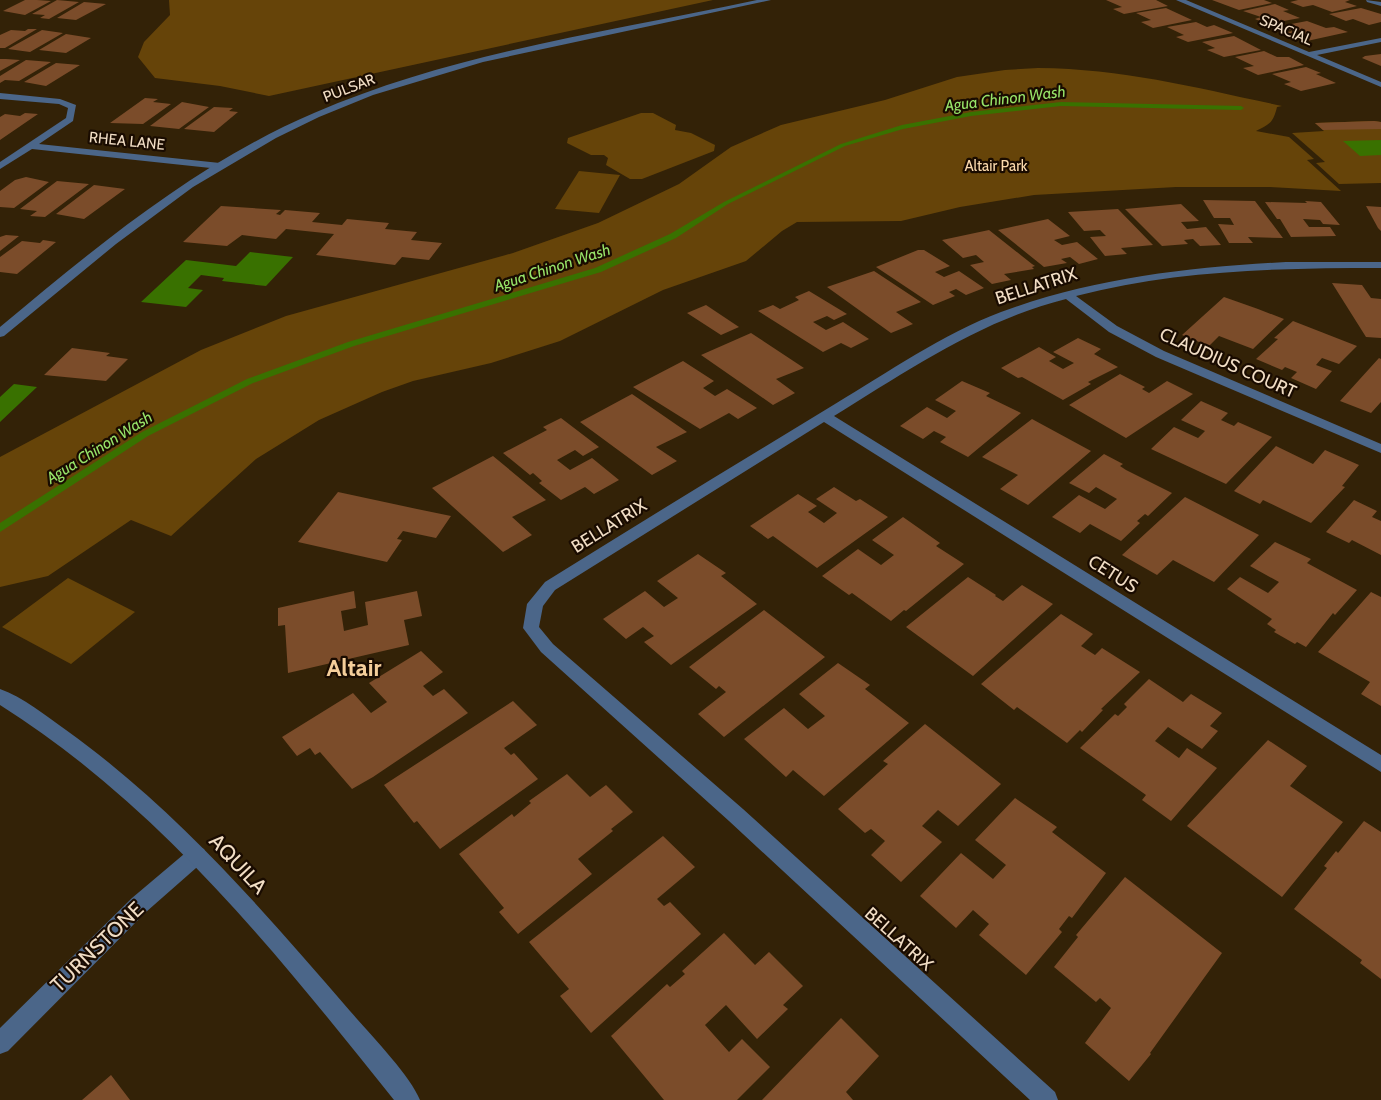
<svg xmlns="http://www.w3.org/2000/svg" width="1381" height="1100" viewBox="0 0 1381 1100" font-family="Cabin,sans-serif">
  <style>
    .green { fill: #664409 }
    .water { fill: #397100 }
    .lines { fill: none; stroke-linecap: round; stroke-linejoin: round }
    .stream { fill: #397100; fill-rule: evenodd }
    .building { fill: #7b4c2a }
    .minor { fill: #4b6689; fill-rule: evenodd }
    .tertiary { fill: #4b6689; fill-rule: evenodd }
    .labels { text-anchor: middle; stroke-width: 4.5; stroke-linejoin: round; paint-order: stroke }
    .far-street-label { font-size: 15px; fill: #f1ddc4; stroke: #190b00 }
    .far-park-label { font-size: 15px; fill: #fbd9ac; stroke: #190b00 }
    .far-water-label { font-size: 16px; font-style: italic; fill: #97e368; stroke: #190b00 }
    .street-label { font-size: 18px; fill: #f1ddc4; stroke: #190b00 }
    .near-street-label { font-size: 21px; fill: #f1ddc4; stroke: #190b00 }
    .district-label { font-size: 24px; font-weight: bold; fill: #f5ce9a; stroke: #190b00 }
  </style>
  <rect width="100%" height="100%" fill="#332207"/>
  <!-- green -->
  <path class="green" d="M169,0H713L269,96L220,86L155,78L138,57L144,42L170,15Z
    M1038,68C1126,69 1197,88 1282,106L1277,107C1273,124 1269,124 1256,131L1289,137L1314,159L1307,160L1341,191L1270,187H1176L1034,195L960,207L901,221L797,222L782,231L746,261L663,290L560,341L491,363L413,381L382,392L319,420L256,459L171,536L131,520L48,576L0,587V457L201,350L286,316L513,253L598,223L679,184L731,147L781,125L885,100L957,77L1005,70Z
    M641,113H653L676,125L675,130L691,133L715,145L714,151L642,179H630L606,165L608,158L604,155H591L567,143L568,138Z
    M1374,121L1381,122V183L1339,184L1316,163L1325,162L1292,133L1324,131L1315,123Z
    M579,171L620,175L599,213L555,209Z
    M68,578L135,612L71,664L2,627Z"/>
  <!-- water -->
  <path class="water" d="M1381,140V155L1360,156L1343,141Z
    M250,252L293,257L266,286L222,281L224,278L201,275L188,288L203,290L186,307L141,302L186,260L236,266Z
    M14,384L37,387L0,422V397Z"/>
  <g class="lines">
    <!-- stream -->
    <path class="stream" d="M1061,102L1241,106L1244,108L1241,110L1061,106L971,116L903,129L845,146L728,204L676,238L601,272L354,346L253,383L148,436L0,532V523L142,432L247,379L348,342L595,268L670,234L724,202L841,144L902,125L971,112Z"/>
  </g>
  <!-- building -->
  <path class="building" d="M25,0H37L51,1L25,15L3,11Z
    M57,0L79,2L49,19L40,18L45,15L32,14Z
    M1106,0H1156L1168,6L1124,14L1113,9L1122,7Z
    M1212,0H1264L1272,3L1239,10Z
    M1298,0H1350L1345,2L1357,6L1332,12L1313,5L1303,7L1290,2Z
    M84,2L106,4L76,20L57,18Z
    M1275,4L1289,10L1283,11L1300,18L1267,24L1255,19L1261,17L1243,11Z
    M1166,8L1192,20L1153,28L1141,22L1151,20L1136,13Z
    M1361,8L1381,14V22L1369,25L1353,19L1346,21L1329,14Z
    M1307,21L1326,28L1334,27L1348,32L1307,41L1287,32L1293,31L1281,26Z
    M1196,22L1207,27L1214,25L1233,33L1188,42L1176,37L1184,35L1167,27Z
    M28,29H37L5,48H0V35L11,30L25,31Z
    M42,30L63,33L30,52L8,49Z
    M66,34L91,38L66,53L39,50Z
    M1234,36L1261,50L1224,57L1207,50L1215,48L1202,42Z
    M1264,51L1277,57H1289L1304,65L1258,75L1243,68L1254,66L1235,57Z
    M1381,54V66L1362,58L1365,56Z
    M0,59H6L20,60L0,71Z
    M26,60L51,62L19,81L5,80L0,83V76Z
    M56,63L80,65L46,86L24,82Z
    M1306,67L1321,73L1316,74L1336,83L1301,91L1284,84L1291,82L1272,74Z
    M145,98L158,99L153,102L171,104L143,124L110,123Z
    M182,102L209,107L179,129L150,126Z
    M214,107L233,108L229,111L238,112L214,132L184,129Z
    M25,113L38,114L0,140V117L5,114L20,116Z
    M1374,121L1381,122V129L1323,130L1315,123Z
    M26,177L49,182L14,208L0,207V191L15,180Z
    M57,181L89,184L45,217L30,216L37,211L20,209Z
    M94,185L125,189L84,219L56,214Z
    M1203,200L1255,201L1283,238L1248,237L1253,243H1229L1218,224L1234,225L1230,218H1214Z
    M1305,201L1321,202L1340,225L1323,224L1320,220L1303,219L1309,227H1330L1336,236L1291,237L1280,219H1277L1265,202L1307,203Z
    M1181,204L1199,221L1181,222L1187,229L1206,227L1221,245L1200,246L1193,239L1184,240L1188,244L1162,246L1125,209Z
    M221,206L281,210L276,214L280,215L285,210L320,213L312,222L342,225L347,219L389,223L385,229L417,232L411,240L442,243L429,260L402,257L395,265L316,255L334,234L286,229L276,239L242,235L227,246L183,242Z
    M1366,206L1381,207V231L1378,228Z
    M1118,209L1153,245L1121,248L1127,254L1105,256L1090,237L1106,236L1100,230L1084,231L1068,212Z
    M1048,219L1070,236L1054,240L1062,245L1077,242L1098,259L1079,264L1070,257L1061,259L1067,263L1044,267L998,230Z
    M989,230L1032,264L1035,266L1032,267L1034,269L1004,274L1011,280L992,284L970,265L984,262L976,255L963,258L942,240Z
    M6,235L19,236L0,251V237Z
    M43,240L56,242L17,274L0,272V257L22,241L40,243Z
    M918,250H924L950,266L935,272L944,277L959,271L984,288L966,295L956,289L949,292L955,296L933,305L876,267Z
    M874,271L921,302L896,312L913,324L891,333L827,287Z
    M1332,283L1362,285L1371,298L1381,299V338L1366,337Z
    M809,291L847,314L834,320L827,316L813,322L826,330L843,322L869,339L851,348L841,343L823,352L758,311L773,305L780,309L799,300L795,297Z
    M1224,297L1258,309L1284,319L1253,349L1219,336L1209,346L1182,335Z
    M706,305L739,327L721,335L687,313Z
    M1293,321L1357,346L1339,364L1322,358L1316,365L1332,371L1316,389L1291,378L1297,372L1285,367L1282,370L1256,359L1278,339L1274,338Z
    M751,333L804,368L776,379L795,393L773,405L701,355Z
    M1078,338L1101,349L1094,354L1118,367L1088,382L1091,384L1063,400L1022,377L1018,378L1001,368L1039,347L1056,357L1049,361L1063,369L1074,363L1053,352Z
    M72,348L110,353L106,356L128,359L106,381L44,375Z
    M1379,358L1381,359V402L1371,413L1340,401Z
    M683,361L714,381L703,388L715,396L727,389L757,408L738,419L729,413L700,429L633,387Z
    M1120,374L1145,387L1142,389L1149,393L1167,381L1193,394L1126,438L1069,405Z
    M962,381L990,393L986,396L1021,413L968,457L940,442L946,437L934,431L923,439L900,426L927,407L947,418L956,411L935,400Z
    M632,394L687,432L656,447L677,461L652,475L580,422Z
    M1201,401L1228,413L1221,420L1234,426L1238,422L1272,437L1226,484L1151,449L1174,427L1198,438L1205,431L1181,420Z
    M561,418L599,447L583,456L575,450L557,460L570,470L592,458L619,480L594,494L585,487L561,500L539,483L542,481L533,473L530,475L503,453L547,430L543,427Z
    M1032,419L1091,451L1028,505L1000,489L1018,475L982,457Z
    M1276,446L1313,464L1325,450L1359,465L1342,486L1345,487L1311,523L1263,500L1260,504L1234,491Z
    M1104,454L1123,464L1120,466L1126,470L1172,493L1148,516L1145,514L1137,521L1140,523L1121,541L1090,524L1080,533L1052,517L1079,495L1105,509L1117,499L1096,487L1089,493L1069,483Z
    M493,456L546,500L512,517L532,535L503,552L432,488Z
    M834,487L856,501L860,499L888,517L817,568L773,536L768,539L750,526L798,494L817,506L808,512L824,523L837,513L816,499Z
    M338,492L417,509L451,516L436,538L403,531L397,539L402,540L387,562L298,542Z
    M1185,497L1259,535L1214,582L1173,560L1157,575L1122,555Z
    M1354,500L1377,511L1372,517L1381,521V555L1352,540L1349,543L1326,532Z
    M903,517L940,543L936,546L964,564L906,611L904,610L891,621L852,593L849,595L822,576L858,549L881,565L894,555L872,540Z
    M1275,542L1311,559L1307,563L1357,590L1335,615L1333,613L1306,647L1297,642L1295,644L1274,632L1276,630L1267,624L1272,619L1227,589L1240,577L1268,593L1279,582L1250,566Z
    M698,554L726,573L721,576L757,604L671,665L644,642L654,636L643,627L626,639L603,619L645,591L664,607L678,598L657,581Z
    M968,577L996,595L995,596L1003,601L1022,585L1053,604L973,676L906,627Z
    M354,591L356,608L341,611L344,631L368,625L365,602L417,591L422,616L404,620L409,645L288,673L285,625L278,626V608Z
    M1371,592L1381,597V706L1361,694L1370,682L1318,652Z
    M764,610L825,657L724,737L698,714L726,692L719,686L716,689L689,667Z
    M1061,614L1093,634L1081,646L1095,655L1102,648L1140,672L1101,709L1103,710L1082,732L1080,730L1067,743L1017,707L1014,710L981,684Z
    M421,651L443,672L423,686L433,696L444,689L468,713L373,777L352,789L320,752L315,755L310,748L297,756L282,737L353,693L371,713L387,702L369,683Z
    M838,663L870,685L865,689L909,723L824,796L793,770L786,777L744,739L784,708L808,729L825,716L799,694Z
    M1149,679L1183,702L1191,694L1222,713L1210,726L1218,731L1202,749L1168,727L1155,741L1179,758L1187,748L1217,768L1171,821L1142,800L1146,795L1080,748L1115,714L1118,716L1127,707L1124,704Z
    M513,701L537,725L504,748L511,755L514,753L538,779L440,849L417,821L414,823L384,785Z
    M925,724L1001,784L958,826L938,810L922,826L942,842L901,882L871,855L885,841L871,829L865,833L838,809L888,764L883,761Z
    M1268,740L1307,766L1290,786L1343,822L1282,897L1187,826Z
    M567,774L590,797L606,785L633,812L611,829L613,831L578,859L592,874L518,934L499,912L504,908L459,854L512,814L514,817L531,803L529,801Z
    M1015,798L1057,827L1052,832L1106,873L1072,918L1069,916L1059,929L1062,932L1026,975L979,935L989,924L973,910L956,928L920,896L961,853L993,879L1006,865L975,840Z
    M1364,821L1381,832V979L1360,963L1362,960L1294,909L1327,868L1324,866L1336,851L1338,853Z
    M663,836L695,867L657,899L664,906L670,902L701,934L591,1033L560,996L569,989L529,942Z
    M1125,877L1222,953L1150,1053L1151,1054L1129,1081L1085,1043L1111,1008L1100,998L1096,1002L1054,967L1078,937L1076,935Z
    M724,933L755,965L769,952L803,986L783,1005L788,1009L757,1039L726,1005L705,1025L729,1052L742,1039L770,1067L737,1100H664L611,1036L667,984L670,987L685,974L682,971Z
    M841,1018L879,1056L846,1092L853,1100H762Z
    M111,1075L130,1100H82Z"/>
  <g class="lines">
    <!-- minor -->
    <path class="minor" d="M1176,0H1186L1309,52L1381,38V42L1317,55L1381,82V87Z
      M1366,0L1381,2V6L1367,2Z
      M0,93L60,99L76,105L73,121L39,144L220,163L225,166L220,169L32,149L0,169V162L66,118L68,108L59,104L0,99Z
      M1286,262H1381V268C1279,268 1176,270 1076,296L1117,326L1164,351L1381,444V453L1156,357L1109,332L1066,299C981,320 907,371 834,416L1381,755V772L824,422L555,590L543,606L539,627L553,644L743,809L1055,1092L1058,1100H1030L729,821L541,652L523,628L527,604L545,582C641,522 738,463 835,404C887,373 944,333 1001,312C1093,278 1189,267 1286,262Z
      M197,846L204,849L207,855L204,861L146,912L8,1051L0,1054V1028L132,898L190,849Z"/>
    <!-- tertiary -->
    <path class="tertiary" d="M757,0H771L483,62L373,95L319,117L276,138L193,187L116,244L4,336L0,337V327C97,246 197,163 314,113C455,52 608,32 757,0Z
      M0,689C23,697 46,716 66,730C175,808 263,910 350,1011C369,1033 410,1075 420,1100H394C278,955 159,805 0,705Z"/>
  </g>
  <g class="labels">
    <!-- far-street labels -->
    <g class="far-street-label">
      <text transform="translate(1286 30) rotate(23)" y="5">SPACIAL</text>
      <text transform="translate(349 88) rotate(-21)" y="5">PULSAR</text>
      <text transform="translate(127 141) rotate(6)" y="5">RHEA LANE</text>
    </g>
    <!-- far-park labels -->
    <g class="far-park-label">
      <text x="996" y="171">Altair Park</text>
    </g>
    <!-- far-water labels -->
    <g class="far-water-label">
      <text transform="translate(1005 98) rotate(-7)" y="6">Agua Chinon Wash</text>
      <text transform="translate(552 267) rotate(-18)" y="6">Agua Chinon Wash</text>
      <text transform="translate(99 447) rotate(-32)" y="6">Agua Chinon Wash</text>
    </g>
    <!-- street labels -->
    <g class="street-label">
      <text transform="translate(1036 286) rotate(-18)" y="6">BELLATRIX</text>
      <text transform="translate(1228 363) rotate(24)" y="6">CLAUDIUS COURT</text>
      <text transform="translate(609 526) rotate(-32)" y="6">BELLATRIX</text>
      <text transform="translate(1113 574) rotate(32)" y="6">CETUS</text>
      <text transform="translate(899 939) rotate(42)" y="6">BELLATRIX</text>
    </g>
    <!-- near-street labels -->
    <g class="near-street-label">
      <text transform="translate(238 864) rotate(47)" y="7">AQUILA</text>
      <text transform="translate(97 947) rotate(-44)" y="7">TURNSTONE</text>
    </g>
    <!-- district labels -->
    <g class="district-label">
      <text x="354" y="676">Altair</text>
    </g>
  </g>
</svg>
